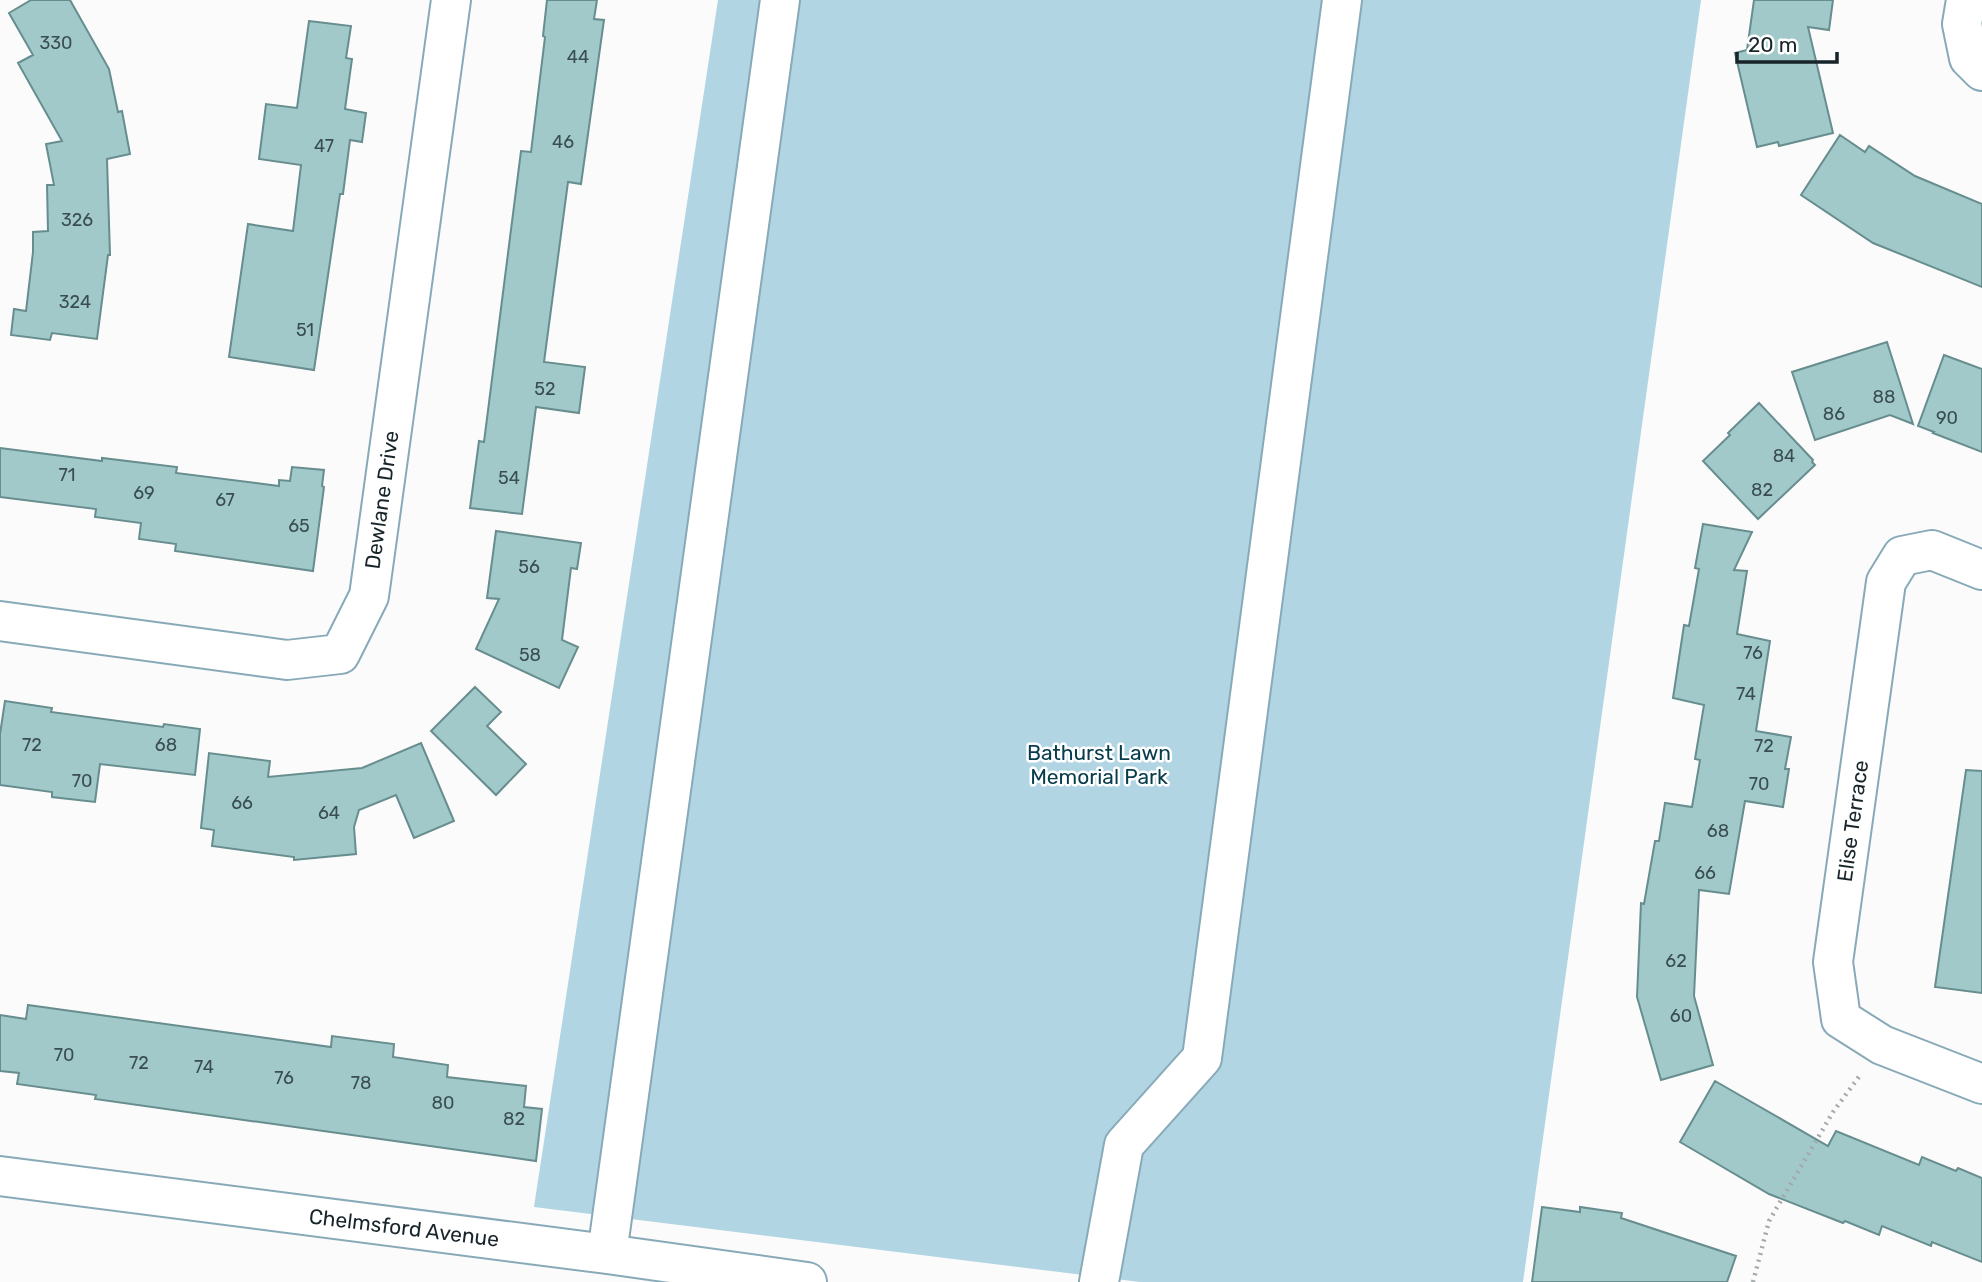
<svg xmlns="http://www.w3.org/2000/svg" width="1982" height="1282" viewBox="0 0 1982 1282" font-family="Rubik,sans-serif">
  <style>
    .green { fill: #b1d5e3 }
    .building { fill: #a1c9c9; stroke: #678d8e; stroke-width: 2 }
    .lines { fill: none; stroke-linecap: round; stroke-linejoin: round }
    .minor-casing { stroke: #88aab8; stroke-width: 42 }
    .path { stroke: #a3a8aa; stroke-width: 4.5; stroke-dasharray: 2 5; stroke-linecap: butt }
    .minor { stroke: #fff; stroke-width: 38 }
    .labels { text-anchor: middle; stroke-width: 5; stroke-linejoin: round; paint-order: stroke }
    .number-label { font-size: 18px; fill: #3a4e52 }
    .street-label { font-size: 21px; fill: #17252a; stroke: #fff }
    .park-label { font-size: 21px; fill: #073c4c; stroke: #fff }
  </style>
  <rect width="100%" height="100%" fill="#fbfbfb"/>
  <!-- green -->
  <path class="green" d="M718,0H1701L1523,1282H1140L534,1207Z"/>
  <!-- building -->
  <path class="building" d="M31,0H70L109,69L118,112L122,111L130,154L107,159L110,255H108L97,339L52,333L50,340L11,335L14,309L26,311L33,252V232L48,231L47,185H54L46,144L62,141L18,63L33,55L9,13Z
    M547,0H597L594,19L604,20L581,184L568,182L544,362L585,367L579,413L536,407L522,514L470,508L479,441L484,442L521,151L531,152L545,37L543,36Z
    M1754,0H1833L1829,30L1808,27L1833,133L1779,146L1778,142L1757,147L1735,53L1747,50Z
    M309,21L351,26L346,58L352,59L345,109L366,113L362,142L350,140L343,194H340L314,370L229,357L248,224L293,231L301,165L259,159L266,104L297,108Z
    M1840,135L1865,152L1869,146L1915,176L1982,204V287L1873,243L1801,195Z
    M1887,342L1913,424L1890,415L1815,440L1792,372Z
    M1944,355L1982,369V452L1933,433L1934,432L1918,426Z
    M1759,403L1813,460L1812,462L1815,465L1758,519L1703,461L1730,435L1728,433Z
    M0,448L102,461V458L177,467L176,473L279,486V480L290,481L292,467L324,470L322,486L324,487L313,571L175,551L176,544L139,539L141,523L95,517L96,509L0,497Z
    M1703,524L1752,532L1734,570L1747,571L1737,634L1770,641L1756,731L1791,737L1785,769H1789L1783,807L1745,801L1729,894L1699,890L1694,996L1713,1065L1661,1080L1637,997L1641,903L1644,904L1655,841H1659L1665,803L1692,807L1700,760L1695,759L1704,705L1673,698L1684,625L1689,626L1699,569L1695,568Z
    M496,531L581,543L577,569L571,568L562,640L578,647L559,688L476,649L499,599L487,598Z
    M475,687L501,712L487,726L526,764L496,795L431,731Z
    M5,701L52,708L51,712L163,727L164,724L200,729L195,775L100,764L95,802L52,797V792L0,785V734Z
    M421,743L454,821L414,838L396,795L359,810L354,827L356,854L294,860V857L212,846L214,830L201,828L209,753L270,761L268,777L362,768Z
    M1966,770L1982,771V993L1935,987Z
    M28,1005L331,1047L332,1036L394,1044L393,1057L448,1065L447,1077L526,1086L524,1107L542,1109L536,1161L95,1099L96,1095L17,1084L19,1073L0,1071V1015L26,1019Z
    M1715,1081L1828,1146L1836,1131L1919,1165L1922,1157L1956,1171L1958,1168L1982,1178V1262L1932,1242L1931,1246L1882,1226L1879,1235L1845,1221L1843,1223L1769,1194L1680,1142Z
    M1542,1207L1580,1212V1207L1622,1213L1621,1218L1736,1256L1727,1282H1532Z"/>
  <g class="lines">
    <defs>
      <path id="minor" d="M1966,0L1962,24L1969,58L1982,71
        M1982,570L1932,550L1902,556L1886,582L1833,962L1841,1019L1882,1045L1982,1084
        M0,621L287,660L340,654L369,596L451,0
        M0,1176L607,1254L807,1282
        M607,1254L780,0
        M1099,1282L1124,1145L1202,1058L1342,0"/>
    </defs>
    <!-- minor casing -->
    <use href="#minor" class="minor-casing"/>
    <!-- path -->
    <path class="path" d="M1753,1282L1769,1221L1833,1112L1861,1074"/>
    <!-- minor -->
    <use href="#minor" class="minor"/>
  </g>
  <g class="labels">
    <!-- number labels -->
    <g class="number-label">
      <text x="56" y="49">330</text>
      <text x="578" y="63">44</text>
      <text x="563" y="148">46</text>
      <text x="324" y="152">47</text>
      <text x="77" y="226">326</text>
      <text x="75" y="308">324</text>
      <text x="305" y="336">51</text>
      <text x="545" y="395">52</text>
      <text x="1884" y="403">88</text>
      <text x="1834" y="420">86</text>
      <text x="1947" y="424">90</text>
      <text x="1784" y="462">84</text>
      <text x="67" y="481">71</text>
      <text x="509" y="484">54</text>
      <text x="1762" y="496">82</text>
      <text x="144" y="499">69</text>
      <text x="225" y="506">67</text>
      <text x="299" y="532">65</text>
      <text x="529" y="573">56</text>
      <text x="1753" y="659">76</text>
      <text x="530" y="661">58</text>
      <text x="1746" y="700">74</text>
      <text x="32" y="751">72</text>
      <text x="166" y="751">68</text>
      <text x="1764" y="752">72</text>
      <text x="82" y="787">70</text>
      <text x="1759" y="790">70</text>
      <text x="242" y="809">66</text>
      <text x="329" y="819">64</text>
      <text x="1718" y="837">68</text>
      <text x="1705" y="879">66</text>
      <text x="1676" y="967">62</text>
      <text x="1681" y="1022">60</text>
      <text x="64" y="1061">70</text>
      <text x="139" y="1069">72</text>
      <text x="204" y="1073">74</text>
      <text x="284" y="1084">76</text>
      <text x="361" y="1089">78</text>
      <text x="443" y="1109">80</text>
      <text x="514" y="1125">82</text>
    </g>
    <!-- street labels -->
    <g class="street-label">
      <text transform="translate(382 500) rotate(-82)" y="7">Dewlane Drive</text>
      <text transform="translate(1853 821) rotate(-82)" y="7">Elise Terrace</text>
      <text transform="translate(404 1228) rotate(7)" y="7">Chelmsford Avenue</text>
    </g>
    <!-- park labels -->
    <g class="park-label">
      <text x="1099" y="760">Bathurst Lawn<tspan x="1099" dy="24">Memorial Park</tspan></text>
    </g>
  </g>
  <!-- scale -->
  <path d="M1737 52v10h100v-10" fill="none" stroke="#17252a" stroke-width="3.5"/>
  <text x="1748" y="52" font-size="21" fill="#17252a" stroke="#ffffff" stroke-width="5" paint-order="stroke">20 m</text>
</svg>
